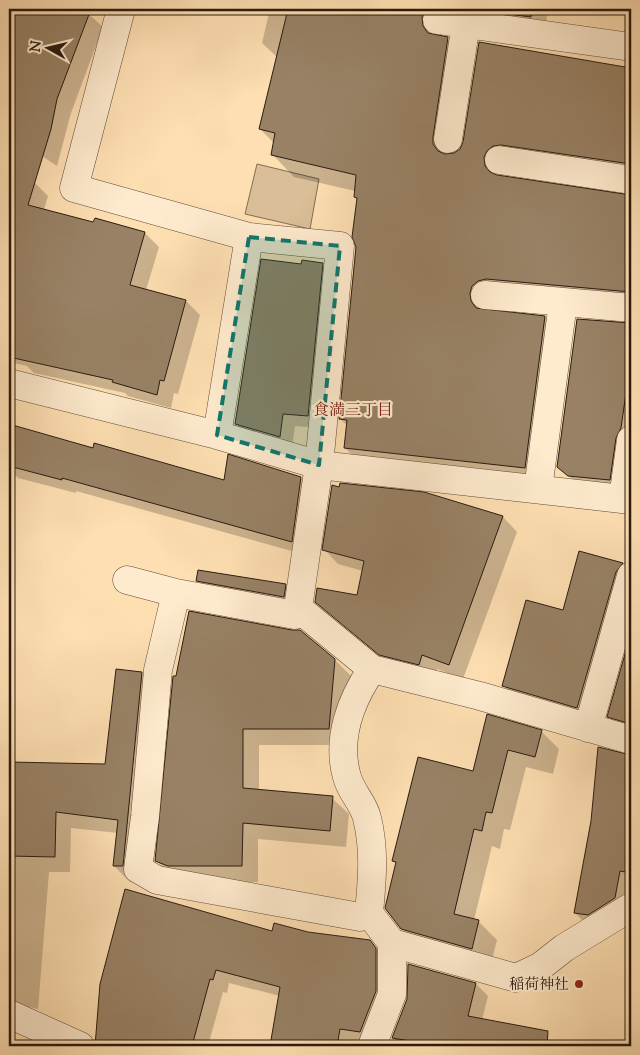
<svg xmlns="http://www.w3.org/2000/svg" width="640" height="1055" viewBox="0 0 640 1055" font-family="'Sorts Mill Goudy','Noto Serif JP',serif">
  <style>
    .green { fill: #dabe97; stroke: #826c54 }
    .shadow { fill: #0003 }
    .building { fill: #988165; stroke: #2a1b11 }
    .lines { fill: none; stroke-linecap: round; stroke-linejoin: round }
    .minor-casing { stroke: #5f4c39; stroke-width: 29 }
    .minor { stroke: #feeacd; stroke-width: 28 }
    .marked { fill: #0f766e; fill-opacity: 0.2; stroke: #0f766e; stroke-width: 4; stroke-dasharray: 10 6; stroke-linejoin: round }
    .poi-dot { fill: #8f2418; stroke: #feeacd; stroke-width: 2 }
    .labels { text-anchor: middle; stroke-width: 4.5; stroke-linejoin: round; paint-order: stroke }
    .poi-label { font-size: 15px; fill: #2a1b11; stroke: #feeacd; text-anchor: end }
    .neighbourhood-label { font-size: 16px; fill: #7a1f14; stroke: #feeacd }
  </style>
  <rect width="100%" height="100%" fill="#fedfb2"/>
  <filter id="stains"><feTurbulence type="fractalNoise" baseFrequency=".004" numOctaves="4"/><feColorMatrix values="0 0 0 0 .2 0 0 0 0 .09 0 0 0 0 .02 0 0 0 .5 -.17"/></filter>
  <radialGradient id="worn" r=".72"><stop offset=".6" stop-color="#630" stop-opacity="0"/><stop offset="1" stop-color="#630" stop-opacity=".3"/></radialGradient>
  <!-- green -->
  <path class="green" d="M257,164L319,179L310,229L245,214Z"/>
  <!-- shadow -->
  <path class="shadow" d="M9,9H83L103,27L71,113L57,166L9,134Z
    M252,9H401L368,154L423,26L431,35L447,38L458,49L443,155H455L461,150L465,142L480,43L631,69V172L493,169L494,176L631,196V301L479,304L480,310L545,317L555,328L535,478L355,458L345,448L348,426L340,419L357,247L358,200L355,197V191L294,177L273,155L274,143L260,129L278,58L262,43L269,13Z
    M431,9H548L545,31Z
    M9,177L34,182L48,196L44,210L94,224L145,233L159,247L146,290L186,301L200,315L178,394L174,393L171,408L128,396L125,393L34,373L27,366L9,362Z
    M322,264L334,276L320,428L295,426L292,448L248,436L236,423L302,266Z
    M630,325L631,439L620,490L580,486L558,466Z
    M14,427L225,481L301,478L315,492L306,555L76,491V493L18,478L9,468V445Z
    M424,494L503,517L517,532L463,679L437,669L433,678L395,669L316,601L358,596L363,571L338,564L324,549Z
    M580,552L623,564L631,573L595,726L522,704L504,686L564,611Z
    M197,580L285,585L299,599L298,611L211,595Z
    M631,637V734L623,731L609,716Z
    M334,659L351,676L345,745H259V791L332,798L349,814L346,847L258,839V882H185L173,877L156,860L174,677Z
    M142,673L157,689L138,882H130L114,866L118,833L71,828L70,872H49L38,1009L9,1003V763L106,765Z
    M488,716L541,731L559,749L553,774L526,767L510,830L504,829L500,849L492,846L474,920L479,922L497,940L490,967L421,947L402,929L397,864L393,860L473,772Z
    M599,748L631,756V899L589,927L575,913L592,822Z
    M272,933H308L369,941L383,955L374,1045L353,1042L352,1046H271L280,996L229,983L227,993L223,992L208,1046H126L128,1026Z
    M409,965L476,984L488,996L482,1020L533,1040L531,1046H402L393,1038L408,1000Z"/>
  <!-- building -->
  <path class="building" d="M9,9H91L57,99L51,129L28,205L93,222L95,218L145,232L130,285L186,300L164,381L160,380L157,395L112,382L113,380L9,357Z
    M288,9H427L422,17L423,26L428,33L448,37L433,137V144L438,151L445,154L454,153L460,149L463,142L479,42L631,68V164L501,145L493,146L487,151L484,157L485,166L490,172L497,175L631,195V292L486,279L478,281L472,286L470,293L471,301L476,308L545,316L525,468L344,448L347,420L339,419L356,247L352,237L357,198L354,197L356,175L271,155L275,133L259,129Z
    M470,9H533L531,17Z
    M261,259L301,264L302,260L323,263L308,416L283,414L280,437L235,424Z
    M577,319L631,323V358L621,428L616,438L610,480L568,476L557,467Z
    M9,424L93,448L94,443L224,480L228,454L301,477L292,542L62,478V480L9,466Z
    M340,483L424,492L503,516L449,665L422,655L419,665L379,655L315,602L317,588L357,595L364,561L322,550L332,485L339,487Z
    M579,551L623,563L616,572L577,708L502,686L526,600L563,610Z
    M198,570L286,584L284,597L196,581Z
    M189,611L292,630H300L335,659L329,729H243V788L333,796L330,831L243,823L242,866H168L155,861L173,676H176Z
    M631,633V724L607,717Z
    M116,669L142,672L123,866H113L118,820L56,812L55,857L9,856V762L105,764Z
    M487,714L542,730L535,757L508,750L492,813L486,812L482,831L474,829L454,914L479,920L472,949L401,929L385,908L396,862L392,861L418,757L473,771Z
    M598,747L631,755V873L620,871L615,898L588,915L574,913L591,821Z
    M125,889L272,931L274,923L308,932L370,940L376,948V991L360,1032L340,1029L337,1046H270L280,987L216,970L213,980L210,979L192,1046H95L100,984Z
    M408,964L476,983L468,1016L548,1031L547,1046H440L392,1038L407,999Z"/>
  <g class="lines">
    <defs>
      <path id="minor" d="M121,9L74,188L249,237L340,246L319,465L298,608L372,669C351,700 336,739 347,777C351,792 364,804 367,818C375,850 372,881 369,913L392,943V994L372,1046
        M437,20L631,47
        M448,139L466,24
        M499,160L631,180
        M485,295L631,308
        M9,383L217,435L319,465L631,500
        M217,435L249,237
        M538,489L563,303
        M623,499L631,440
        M127,580L176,593L295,615L298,608
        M176,593L158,670L145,817L138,869L157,880L360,917L369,913
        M372,669L480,696L631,740
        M588,728L631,576
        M392,943L516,978L541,966L564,948L631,907
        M9,1014L80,1046"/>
    </defs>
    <!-- minor casing -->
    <use href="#minor" class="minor-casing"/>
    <!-- minor -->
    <use href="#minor" class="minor"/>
  </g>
  <!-- marked area -->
  <path class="marked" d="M249,237L340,246L319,465L217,435Z"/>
  <!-- markers -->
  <circle class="poi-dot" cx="579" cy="984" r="5"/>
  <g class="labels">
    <!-- poi labels -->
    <g class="poi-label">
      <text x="569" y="989">稲荷神社</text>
    </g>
    <!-- neighbourhood labels -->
    <g class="neighbourhood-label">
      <text x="353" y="415">食満三丁目</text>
    </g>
  </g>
  <!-- margin -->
  <rect width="640" height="1055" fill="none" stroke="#fedfb2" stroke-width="30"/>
  <rect x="10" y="10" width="620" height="1035" fill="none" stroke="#2a1b11" stroke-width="2.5"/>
  <rect x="15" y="15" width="610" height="1025" fill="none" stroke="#2a1b11"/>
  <!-- north arrow -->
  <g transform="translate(48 48) rotate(278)" stroke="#feeacd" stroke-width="4" paint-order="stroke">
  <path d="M0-4L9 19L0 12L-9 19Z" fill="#2a1b11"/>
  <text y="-8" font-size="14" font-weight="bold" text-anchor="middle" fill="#2a1b11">N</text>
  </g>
  <rect width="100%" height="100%" filter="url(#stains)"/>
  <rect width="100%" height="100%" fill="url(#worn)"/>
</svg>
